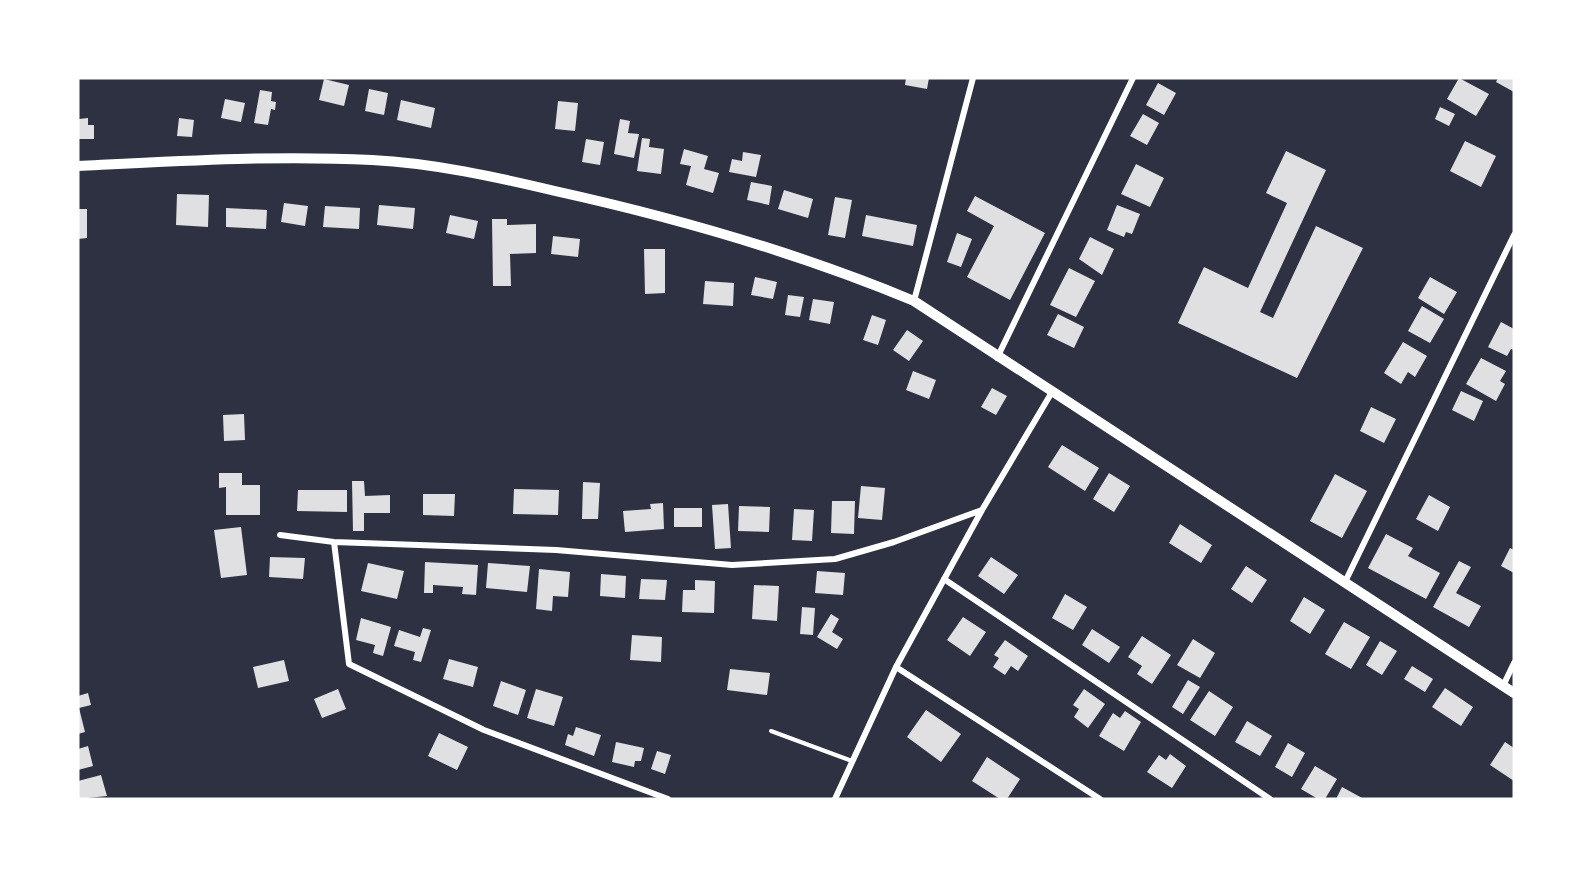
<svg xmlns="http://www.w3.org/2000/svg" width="1592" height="877" viewBox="0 0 1592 877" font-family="'PT Sans Narrow',sans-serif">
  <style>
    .building { fill: #e0e0e3 }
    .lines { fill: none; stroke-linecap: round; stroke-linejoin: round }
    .service { stroke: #fff; stroke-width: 4 }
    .minor { stroke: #fff; stroke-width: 6 }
    .tertiary { stroke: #fff; stroke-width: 10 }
  </style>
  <rect width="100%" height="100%" fill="#2d3142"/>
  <!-- building -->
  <path class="building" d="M906,78H929L927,89L905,85Z
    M1459,78L1489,94L1476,116L1447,99Z
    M1498,78H1514V92L1496,82Z
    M324,79L349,85L344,106L319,100Z
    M1158,83L1176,93L1164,115L1146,105Z
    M369,89L388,93L384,115L365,111Z
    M260,90L272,92L271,101L276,102L275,110L271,109L268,125L254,123Z
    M225,99L245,103L241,122L221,118Z
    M401,100L435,108L431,128L397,120Z
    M558,101L578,103L575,131L555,129Z
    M1440,107L1455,114L1449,126L1435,119Z
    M1143,114L1159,123L1147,145L1130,136Z
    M88,118V125H94V139H78L79,119Z
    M179,118L194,120L192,137L177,136Z
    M620,119L630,121L628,133L639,134L634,158L614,154Z
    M642,138L650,139L649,147L664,149L661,174L637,171Z
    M586,139L604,142L600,165L582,162Z
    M1465,141L1496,156L1481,187L1450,171Z
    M684,149L708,156L704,169L719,173L713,193L686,185L691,166L680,164Z
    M1286,151L1326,170L1260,312L1273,318L1316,226L1363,248L1297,378L1178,323L1204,267L1248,288L1287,203L1266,193Z
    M743,152L761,155L756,177L729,172L732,159L742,161Z
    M1136,164L1164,178L1150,207L1121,194Z
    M751,182L772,186L769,205L747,200Z
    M784,190L813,199L808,218L778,209Z
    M177,194L209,195L208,227L176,225Z
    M975,196L1045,233L1010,300L967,277L994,226L967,211Z
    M835,197L852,200L845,238L828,235Z
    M284,203L308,206L305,226L281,222Z
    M379,205L415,208L413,229L377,225Z
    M1117,205L1140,214L1132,234L1126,232L1124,237L1107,230Z
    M325,206L360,208L359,229L323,227Z
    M226,208L267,210L266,229L226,227Z
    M78,209H87V238L78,239Z
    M450,215L478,221L474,239L446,233Z
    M866,215L917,225L913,246L862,236Z
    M492,219H507V225L536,224V253L510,254L511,286H493Z
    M957,233L972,239L961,267L947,262Z
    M553,236L580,239L578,257L551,254Z
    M1090,237L1114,249L1102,275L1079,259Z
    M644,249H665V293L645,294Z
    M1069,268L1095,281L1076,317L1050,305Z
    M755,277L777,282L773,299L751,295Z
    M1430,277L1457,292L1444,314L1418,298Z
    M705,281L734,283L733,306L703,304Z
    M788,295L804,297L800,317L785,315Z
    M813,299L834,302L830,324L809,320Z
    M1422,306L1444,319L1430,343L1408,331Z
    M1058,314L1084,327L1074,348L1047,335Z
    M872,315L886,320L878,345L863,340Z
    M1501,322L1514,329V350L1511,349L1507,356L1488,347Z
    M907,330L923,341L909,361L893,350Z
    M1403,342L1427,356L1415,377L1408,372L1401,384L1384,373Z
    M1481,358L1506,371L1500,381L1505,384L1496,401L1466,384Z
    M913,371L936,380L929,399L906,390Z
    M992,388L1007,396L996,415L981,407Z
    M1461,391L1483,401L1474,421L1452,410Z
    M1371,407L1396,419L1384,443L1360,431Z
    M244,414L245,440L224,441L223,415Z
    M1062,445L1099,468L1085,491L1048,467Z
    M219,473H242V485H260V515H226V487L219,488Z
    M1109,473L1130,486L1114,512L1093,499Z
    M1335,474L1367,491L1342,538L1310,521Z
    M352,481H364L365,496L390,495V513H364V531H353Z
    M583,482L600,483L598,519H582Z
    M861,486L885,488L882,520L858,518Z
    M514,489L559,490L558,515L513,514Z
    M298,490H347V512L297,511Z
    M423,494H455L454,516L423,515Z
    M1429,495L1450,507L1438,531L1416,519Z
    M832,501H855L854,534L831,533Z
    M663,503L664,529L625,532L623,511L651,509L650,504Z
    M728,504L731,548L715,549L712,505Z
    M739,506L770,507L769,532L738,531Z
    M674,508H702V527H674Z
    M794,509L814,510L812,541L792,540Z
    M1180,524L1212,545L1201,563L1169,543Z
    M241,527L247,575L221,578L214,530Z
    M1386,534L1413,548L1408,556L1440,573L1426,599L1368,568Z
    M1510,548L1514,550V573L1501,566Z
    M270,557L305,558L303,579L269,577Z
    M991,557L1018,575L1004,594L978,576Z
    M1459,561L1471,567L1456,593L1481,606L1469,627L1433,607Z
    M425,562L478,565L476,595L462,594L463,587L433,585V593H424Z
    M368,563L404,571L397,599L361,591Z
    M488,563L530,566L527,592L486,588Z
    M1246,566L1267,580L1252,603L1231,589Z
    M539,569L570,572L568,597L553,596L552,611L536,609Z
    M817,571L845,573L843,595L815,593Z
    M601,574L626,576L625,598L600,596Z
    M641,579L667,580L665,600L639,599Z
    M695,580L715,581L714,613L682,612L683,590H695Z
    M754,585L779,586L777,621L752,619Z
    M1065,594L1087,607L1073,630L1052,618Z
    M1304,597L1325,610L1310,634L1290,621Z
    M802,607L815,608L813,635L800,634Z
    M831,614L839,619L832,632L843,639L837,649L817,637Z
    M963,617L986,632L970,656L947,640Z
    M361,618L391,627L383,656L373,653L375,645L356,640Z
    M1344,622L1370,637L1351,669L1325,654Z
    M423,628L431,630L421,662L413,660L415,652L394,646L399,630L420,637Z
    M1092,629L1120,647L1109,663L1082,645Z
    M632,635L662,637L661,662L630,660Z
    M1142,636L1171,655L1152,684L1137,674L1142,666L1128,657Z
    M1193,639L1215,653L1200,678L1177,665Z
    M1005,640L1028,656L1018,671L1011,666L1005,675L993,667L999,658L994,655Z
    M1380,641L1397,651L1382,675L1366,665Z
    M449,659L478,667L473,687L443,679Z
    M284,660L289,681L258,688L253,667Z
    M1412,666L1433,679L1425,692L1404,679Z
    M730,669L770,673L767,695L727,690Z
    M1188,680L1200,687L1183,714L1172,707Z
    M501,681L526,690L518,715L493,706Z
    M1445,688L1473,707L1461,726L1432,707Z
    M338,689L346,709L322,718L314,699Z
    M536,689L563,697L554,726L527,718Z
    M1084,689L1105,704L1088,728L1074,717L1079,709L1073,705Z
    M1209,691L1233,707L1215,736L1190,720Z
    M88,693L91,705L79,708L85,732L78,734V696Z
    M926,710L961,734L941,762L907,737Z
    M1125,711L1141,722L1124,751L1099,736L1113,713L1120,718Z
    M1247,721L1272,736L1260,756L1235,742Z
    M576,727L601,735L594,756L565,745L568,734L573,736Z
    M439,733L468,747L457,770L428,756Z
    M616,742L644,748L641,761H635L634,767L612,762Z
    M1505,742L1514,748V781L1490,765Z
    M1288,743L1305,753L1292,777L1275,767Z
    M88,746L93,766L78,770V749Z
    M657,751L671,755L665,774L651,769Z
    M1170,754L1186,766L1172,788L1147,772L1159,755L1166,760Z
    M987,757L1020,779L1007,799H1000L972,781Z
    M1315,766L1337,779L1325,799H1318L1301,789Z
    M101,775L107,796L78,799V781Z
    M1342,787L1364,799H1336Z"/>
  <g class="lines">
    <!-- service -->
    <path class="service" d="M771,731L852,761"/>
    <!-- minor -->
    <path class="minor" d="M914,301L973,78
      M997,358L1133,78
      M280,535L334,542L556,550L732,565L835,559L894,542L982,510
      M334,542L349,664L484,730L668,799
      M944,579L1270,799
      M1345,582L1514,235
      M896,667L1100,799
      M1503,686L1514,663
      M835,799L896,667L982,510L1052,392"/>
    <!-- tertiary -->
    <path class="tertiary" d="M78,166C176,161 275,155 372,160C433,163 496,177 555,191C677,218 799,253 914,301L1514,693"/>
  </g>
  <!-- border -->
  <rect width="1592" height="877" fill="none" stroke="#ffffff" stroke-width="159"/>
</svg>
